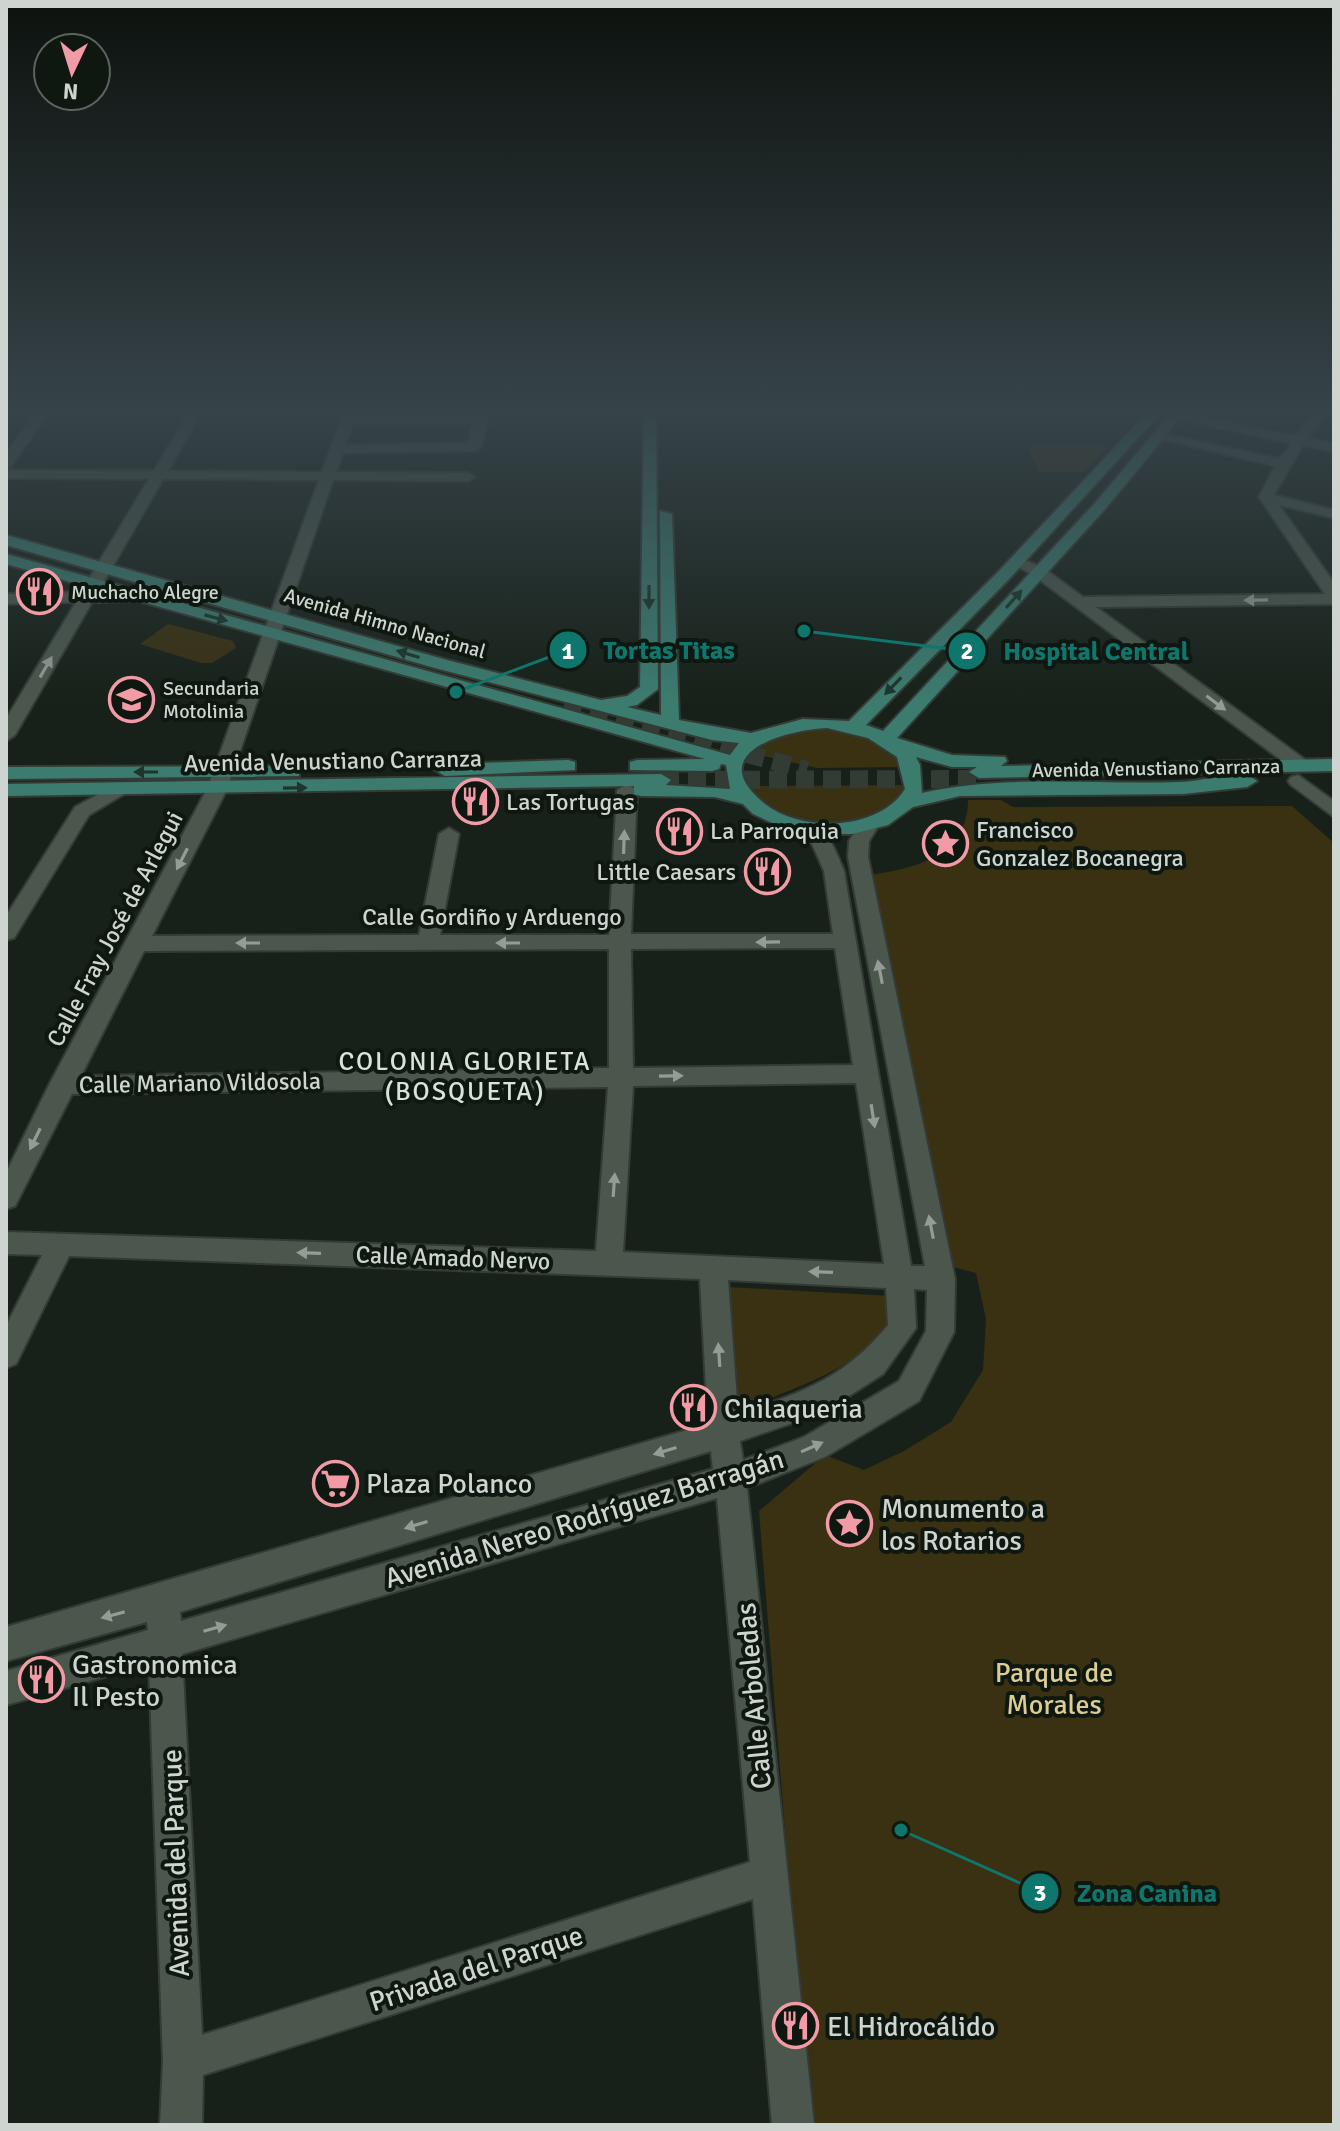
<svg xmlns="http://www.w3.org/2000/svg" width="1340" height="2131" viewBox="0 0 1340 2131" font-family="Signika,sans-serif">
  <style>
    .green { fill: #393112 }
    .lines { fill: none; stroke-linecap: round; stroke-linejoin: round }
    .major-tunnel { stroke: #323c34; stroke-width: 18; stroke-dasharray: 18 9; stroke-linecap: butt }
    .minor-casing { stroke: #343b36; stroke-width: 4 }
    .major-casing { stroke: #343b36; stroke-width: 4 }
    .minor { fill: #4b574d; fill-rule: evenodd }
    .major { fill: #3c7c6f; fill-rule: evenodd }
    .oneway { fill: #1c362c }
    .oneway2 { fill: #939c95 }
    .labels { text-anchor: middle; stroke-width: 8; stroke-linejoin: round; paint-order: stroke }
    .far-poi-label { font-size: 20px; fill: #ced5d0; stroke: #0e1810; text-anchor: start }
    .far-street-label { font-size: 20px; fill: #ced5d0; stroke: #0e1810 }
    .street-label { font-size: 24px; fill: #ced5d0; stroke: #0e1810 }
    .poi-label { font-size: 24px; fill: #ced5d0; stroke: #0e1810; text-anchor: start }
    .neighbourhood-label { font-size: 26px; letter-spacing: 2px; fill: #d7e5d9; stroke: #0e1810 }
    .near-poi-label { font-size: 28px; fill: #ced5d0; stroke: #0e1810; text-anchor: start }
    .near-street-label { font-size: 28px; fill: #ced5d0; stroke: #0e1810 }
    .near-park-label { font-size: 28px; fill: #ddcd92; stroke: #0e1810 }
    .leader { fill: none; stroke: #0f766e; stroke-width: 3 }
    .callout-dot { fill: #0f766e; stroke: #0e1810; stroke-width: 3 }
    .mark-label { font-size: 24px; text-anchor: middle; font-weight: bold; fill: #fff }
    .callout-label { font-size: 26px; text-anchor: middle; font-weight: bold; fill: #0f766e; stroke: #0e1810; stroke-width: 8; stroke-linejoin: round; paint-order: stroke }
  </style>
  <rect width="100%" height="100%" fill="#172119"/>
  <!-- green -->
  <path class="green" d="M1027,445H1111L1083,472H1039Z
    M168,624L233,641L236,648L212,663H201L140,644Z
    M826,728C850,731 896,738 901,767L817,768L750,753C769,733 799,729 826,728Z
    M903,785C903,797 895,802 885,808C846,831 773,831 749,786Z
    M968,800H1001L1013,807L1292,806L1334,843V2125H809L759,1511L825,1455L864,1470L904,1451L951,1422L983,1370L986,1319L976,1273L949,1266L869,875C915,869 968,855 968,800Z
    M728,1287L892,1296L895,1322C856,1370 793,1389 736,1411Z"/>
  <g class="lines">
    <!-- major-tunnel -->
    <path class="major-tunnel" d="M564,705L807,770
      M661,780L980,779"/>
    <defs>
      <path id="minor" d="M40,407H53L11,466L6,467V453Z
        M192,407H204L168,471L322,472L346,407H358L355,416L481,415L488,419L481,447L474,451L343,453L336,472L468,473L475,477L468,481L333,480L227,789L152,936L419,935L439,834L449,828L459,834L440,935H609L617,790L627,784L637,790L631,934H833L824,871L812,844L795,828L798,824C825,817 836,852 844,871L911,1266H925L848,857L849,841L862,821H876L879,825L869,841L868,857L955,1279L954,1332L919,1401L825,1457L747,1488L814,2125H772L753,1899L203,2075L202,2125H160L163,2061L149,1664L6,1705V1671L148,1630L147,1622L6,1661V1627L708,1424L700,1279L69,1256L16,1364L6,1368V1326L42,1255L6,1254V1232L596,1251L608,1087L72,1094L15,1206L6,1209V1173L49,1085L207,789L319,480L163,479L98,592L134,591L142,596L134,601L92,602L15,735L6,741V719L76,602L6,604V594L81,592L149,479L6,478V470L154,471ZM353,423L355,424L473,423L468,443L345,445ZM835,948L853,1065L633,1068L631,949ZM609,949V1068L81,1076L144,951ZM856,1083L884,1264L623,1252L633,1086ZM728,1280L886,1288L888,1325C843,1380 802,1392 738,1414ZM914,1289L927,1290L926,1331L899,1381L804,1437L743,1460L740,1441L824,1412L883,1374L916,1328ZM711,1451L713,1469L181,1621L180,1612ZM717,1498L750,1862L202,2035L182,1654Z
        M1152,407L1296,436L1317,407H1330L1308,438L1334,444V452L1303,445L1274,495L1334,510V518L1279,505L1334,583V604L1096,607L1307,761V769H1293L1033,575L1008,561L1016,556L1045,569L1083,597L1325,594L1259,497L1275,466L1153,437L1160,433L1280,459L1291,443L1152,413Z
        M1298,775L1334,801V817L1291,785L1288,781L1291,777Z
        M117,784L124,786L127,790L124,794L89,815L14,938L6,940V916L75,807Z"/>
      <path id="major" d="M644,407H656L658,689L637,705L627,707L661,715L660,511L672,514L679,720L751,733L803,719L849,721L998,572L1153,407H1166L1010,578L866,725L883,731L1096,502L1176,407H1189L1106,508L897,738L952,755L1005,757L1007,761L1001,766L1334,759V771L979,778L969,772L977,767H952L916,757L920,765L922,793C1004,774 1094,785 1179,782C1197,782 1246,769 1257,781L1247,787L1183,794L960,796L913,807L888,825L852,834H820L781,827L753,814L743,804L715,797L641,796L634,794V786L6,796V784L661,774L671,780L666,785L730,789L726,765L721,764L719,769L712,771L630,770V762L637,760L705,759L6,564V554L730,755L739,743L712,740L435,668L6,545V535L447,660L601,700L627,696L640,687ZM827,728L868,738L897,757L905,789C879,831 802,833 765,804C701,753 785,730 827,728Z
        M568,760L575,762V770L445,776L435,770L445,764Z
        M292,766L299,768V776L6,779V767Z"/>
    </defs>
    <!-- minor casing -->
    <use href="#minor" class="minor-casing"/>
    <!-- major casing -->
    <use href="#major" class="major-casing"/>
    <!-- minor -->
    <use href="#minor" class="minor"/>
    <!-- major -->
    <use href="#major" class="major"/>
  </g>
  <!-- one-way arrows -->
  <defs><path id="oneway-solid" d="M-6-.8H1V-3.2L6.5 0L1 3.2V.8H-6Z" transform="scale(2)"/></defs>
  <g class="oneway">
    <use href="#oneway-solid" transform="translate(649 597) rotate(90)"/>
    <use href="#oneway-solid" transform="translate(1014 599) rotate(-48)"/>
    <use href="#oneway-solid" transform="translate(216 618) rotate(15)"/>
    <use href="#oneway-solid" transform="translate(408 654) rotate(-163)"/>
    <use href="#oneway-solid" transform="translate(893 686) rotate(134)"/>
    <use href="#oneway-solid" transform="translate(146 772) rotate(180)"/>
    <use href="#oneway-solid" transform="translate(295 788) rotate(-1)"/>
  </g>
  <g class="oneway2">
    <use href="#oneway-solid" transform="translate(1256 600) rotate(179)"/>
    <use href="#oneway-solid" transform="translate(46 667) rotate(-60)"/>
    <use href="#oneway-solid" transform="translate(1216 703) rotate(37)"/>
    <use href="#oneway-solid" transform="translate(624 842) rotate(-88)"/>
    <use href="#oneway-solid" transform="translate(182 859) rotate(117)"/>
    <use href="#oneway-solid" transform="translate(768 942) rotate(179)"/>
    <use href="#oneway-solid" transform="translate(248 943) rotate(180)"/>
    <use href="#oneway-solid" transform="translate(508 943) rotate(-180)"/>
    <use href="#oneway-solid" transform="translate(880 972) rotate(-101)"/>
    <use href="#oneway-solid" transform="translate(671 1076) rotate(-1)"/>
    <use href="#oneway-solid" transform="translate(873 1116) rotate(81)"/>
    <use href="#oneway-solid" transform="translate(35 1139) rotate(116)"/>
    <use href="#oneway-solid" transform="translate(614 1185) rotate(-86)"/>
    <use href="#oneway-solid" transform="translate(931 1227) rotate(-101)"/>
    <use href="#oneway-solid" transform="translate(309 1253) rotate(-178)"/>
    <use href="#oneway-solid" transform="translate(821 1272) rotate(-178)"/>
    <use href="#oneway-solid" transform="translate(719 1355) rotate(-94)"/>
    <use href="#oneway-solid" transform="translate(812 1447) rotate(-24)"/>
    <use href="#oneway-solid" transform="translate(665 1451) rotate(163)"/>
    <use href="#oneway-solid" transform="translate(416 1525) rotate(163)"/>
    <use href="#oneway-solid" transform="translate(113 1615) rotate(165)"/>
    <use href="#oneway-solid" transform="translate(215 1628) rotate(-16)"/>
  </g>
  <!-- sky -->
  <linearGradient id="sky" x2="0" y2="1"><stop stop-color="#0d120e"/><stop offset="0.58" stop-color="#364349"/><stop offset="1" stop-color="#364349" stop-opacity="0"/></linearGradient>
  <rect width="1340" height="705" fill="url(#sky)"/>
  <!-- icons -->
  <defs>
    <symbol id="restaurant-ring" viewBox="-11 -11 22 22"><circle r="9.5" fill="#0e1810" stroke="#f39aa7" stroke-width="1.5"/><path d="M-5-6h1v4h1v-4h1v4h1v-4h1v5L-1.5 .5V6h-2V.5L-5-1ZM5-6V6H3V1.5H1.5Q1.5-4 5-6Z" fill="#f39aa7"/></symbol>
    <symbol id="school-ring" viewBox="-11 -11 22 22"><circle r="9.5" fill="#0e1810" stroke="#f39aa7" stroke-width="1.5"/><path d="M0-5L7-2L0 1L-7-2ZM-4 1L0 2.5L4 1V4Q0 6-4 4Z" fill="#f39aa7"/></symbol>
    <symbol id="sight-ring" viewBox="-11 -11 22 22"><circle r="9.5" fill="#0e1810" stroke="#f39aa7" stroke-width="1.5"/><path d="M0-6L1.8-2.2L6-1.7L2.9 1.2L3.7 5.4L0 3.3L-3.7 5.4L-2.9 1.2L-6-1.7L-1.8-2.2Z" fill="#f39aa7"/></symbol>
    <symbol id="supermarket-ring" viewBox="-11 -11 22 22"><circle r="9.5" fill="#0e1810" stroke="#f39aa7" stroke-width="1.5"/><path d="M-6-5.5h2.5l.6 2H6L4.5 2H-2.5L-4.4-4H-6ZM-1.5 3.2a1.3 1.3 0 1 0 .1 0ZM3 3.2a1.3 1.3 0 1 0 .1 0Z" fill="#f39aa7"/></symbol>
  </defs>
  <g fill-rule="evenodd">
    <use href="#restaurant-ring" x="14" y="566" width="51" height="51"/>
    <use href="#school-ring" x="106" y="674" width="51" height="51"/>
    <use href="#restaurant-ring" x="450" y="776" width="51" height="51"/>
    <use href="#restaurant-ring" x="654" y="806" width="51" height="51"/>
    <use href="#sight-ring" x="920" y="818" width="51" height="51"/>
    <use href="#restaurant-ring" x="742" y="846" width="51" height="51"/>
    <use href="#restaurant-ring" x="668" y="1382" width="51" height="51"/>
    <use href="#supermarket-ring" x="310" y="1458" width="51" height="51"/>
    <use href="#sight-ring" x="824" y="1498" width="51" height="51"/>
    <use href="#restaurant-ring" x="16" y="1654" width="51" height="51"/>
    <use href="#restaurant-ring" x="770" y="2000" width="51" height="51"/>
  </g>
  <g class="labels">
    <!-- far-poi labels -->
    <g class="far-poi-label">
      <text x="71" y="599">Muchacho Alegre</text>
      <text x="163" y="695">Secundaria<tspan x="163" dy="23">Motolinia</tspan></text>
    </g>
    <!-- far-street labels -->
    <g class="far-street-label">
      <text transform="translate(385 623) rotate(16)" y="7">Avenida Himno Nacional</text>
      <text transform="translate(1156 768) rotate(-1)" y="7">Avenida Venustiano Carranza</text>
    </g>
    <!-- street labels -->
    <g class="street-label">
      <text transform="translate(333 761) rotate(-1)" y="8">Avenida Venustiano Carranza</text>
      <text x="492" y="925">Calle Gordiño y Arduengo</text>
      <text transform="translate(115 929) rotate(-62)" y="8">Calle Fray José de Arlegui</text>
      <text transform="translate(200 1083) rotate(-1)" y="8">Calle Mariano Vildosola</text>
      <text transform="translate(453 1258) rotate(2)" y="8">Calle Amado Nervo</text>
    </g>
    <!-- poi labels -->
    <g class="poi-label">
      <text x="506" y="810">Las Tortugas</text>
      <text x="976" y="838">Francisco<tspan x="976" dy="28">Gonzalez Bocanegra</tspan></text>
      <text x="710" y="839">La Parroquia</text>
      <text x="736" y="880" text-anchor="end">Little Caesars</text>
    </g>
    <!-- neighbourhood labels -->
    <g class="neighbourhood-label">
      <text x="465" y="1070">COLONIA GLORIETA<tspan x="465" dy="30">(BOSQUETA)</tspan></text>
    </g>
    <!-- near-poi labels -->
    <g class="near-poi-label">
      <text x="724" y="1418">Chilaqueria</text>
      <text x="366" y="1493">Plaza Polanco</text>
      <text x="881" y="1518">Monumento a<tspan x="881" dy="32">los Rotarios</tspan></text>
      <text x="72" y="1674">Gastronomica<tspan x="72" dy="32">Il Pesto</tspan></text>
      <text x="827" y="2036">El Hidrocálido</text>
    </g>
    <!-- near-street labels -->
    <g class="near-street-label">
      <text transform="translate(584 1518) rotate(-17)" y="10">Avenida Nereo Rodríguez Barragán</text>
      <text transform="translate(753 1696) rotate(-95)" y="10">Calle Arboledas</text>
      <text transform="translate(175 1863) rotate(-92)" y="10">Avenida del Parque</text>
      <text transform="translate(476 1968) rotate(-18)" y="10">Privada del Parque</text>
    </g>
    <!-- near-park labels -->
    <g class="near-park-label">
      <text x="1054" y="1682">Parque de<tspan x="1054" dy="32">Morales</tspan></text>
    </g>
  </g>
  <!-- callouts -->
  <path class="leader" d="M456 692L568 650M804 631L967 651M901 1830L1040 1892"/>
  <g class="callout-dot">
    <circle cx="456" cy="692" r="8"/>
    <circle cx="804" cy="631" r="8"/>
    <circle cx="901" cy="1830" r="8"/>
    <circle cx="568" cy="650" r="20"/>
    <circle cx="967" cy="651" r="20"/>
    <circle cx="1040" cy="1892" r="20"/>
  </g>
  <g class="mark-label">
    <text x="568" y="659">1</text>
    <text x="967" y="659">2</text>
    <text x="1040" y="1901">3</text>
  </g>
  <g class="callout-label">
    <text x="669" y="659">Tortas Titas</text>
    <text x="1096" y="660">Hospital Central</text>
    <text x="1147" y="1902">Zona Canina</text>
  </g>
  <!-- border -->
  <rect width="1340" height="2131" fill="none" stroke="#ced5d0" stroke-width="16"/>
  <!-- north arrow -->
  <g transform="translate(72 72) rotate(184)"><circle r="38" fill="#0e1810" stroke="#5b645d" stroke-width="2"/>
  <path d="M0-6L14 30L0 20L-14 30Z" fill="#f39aa7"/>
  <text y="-12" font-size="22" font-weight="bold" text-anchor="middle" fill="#ced5d0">N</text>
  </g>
</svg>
